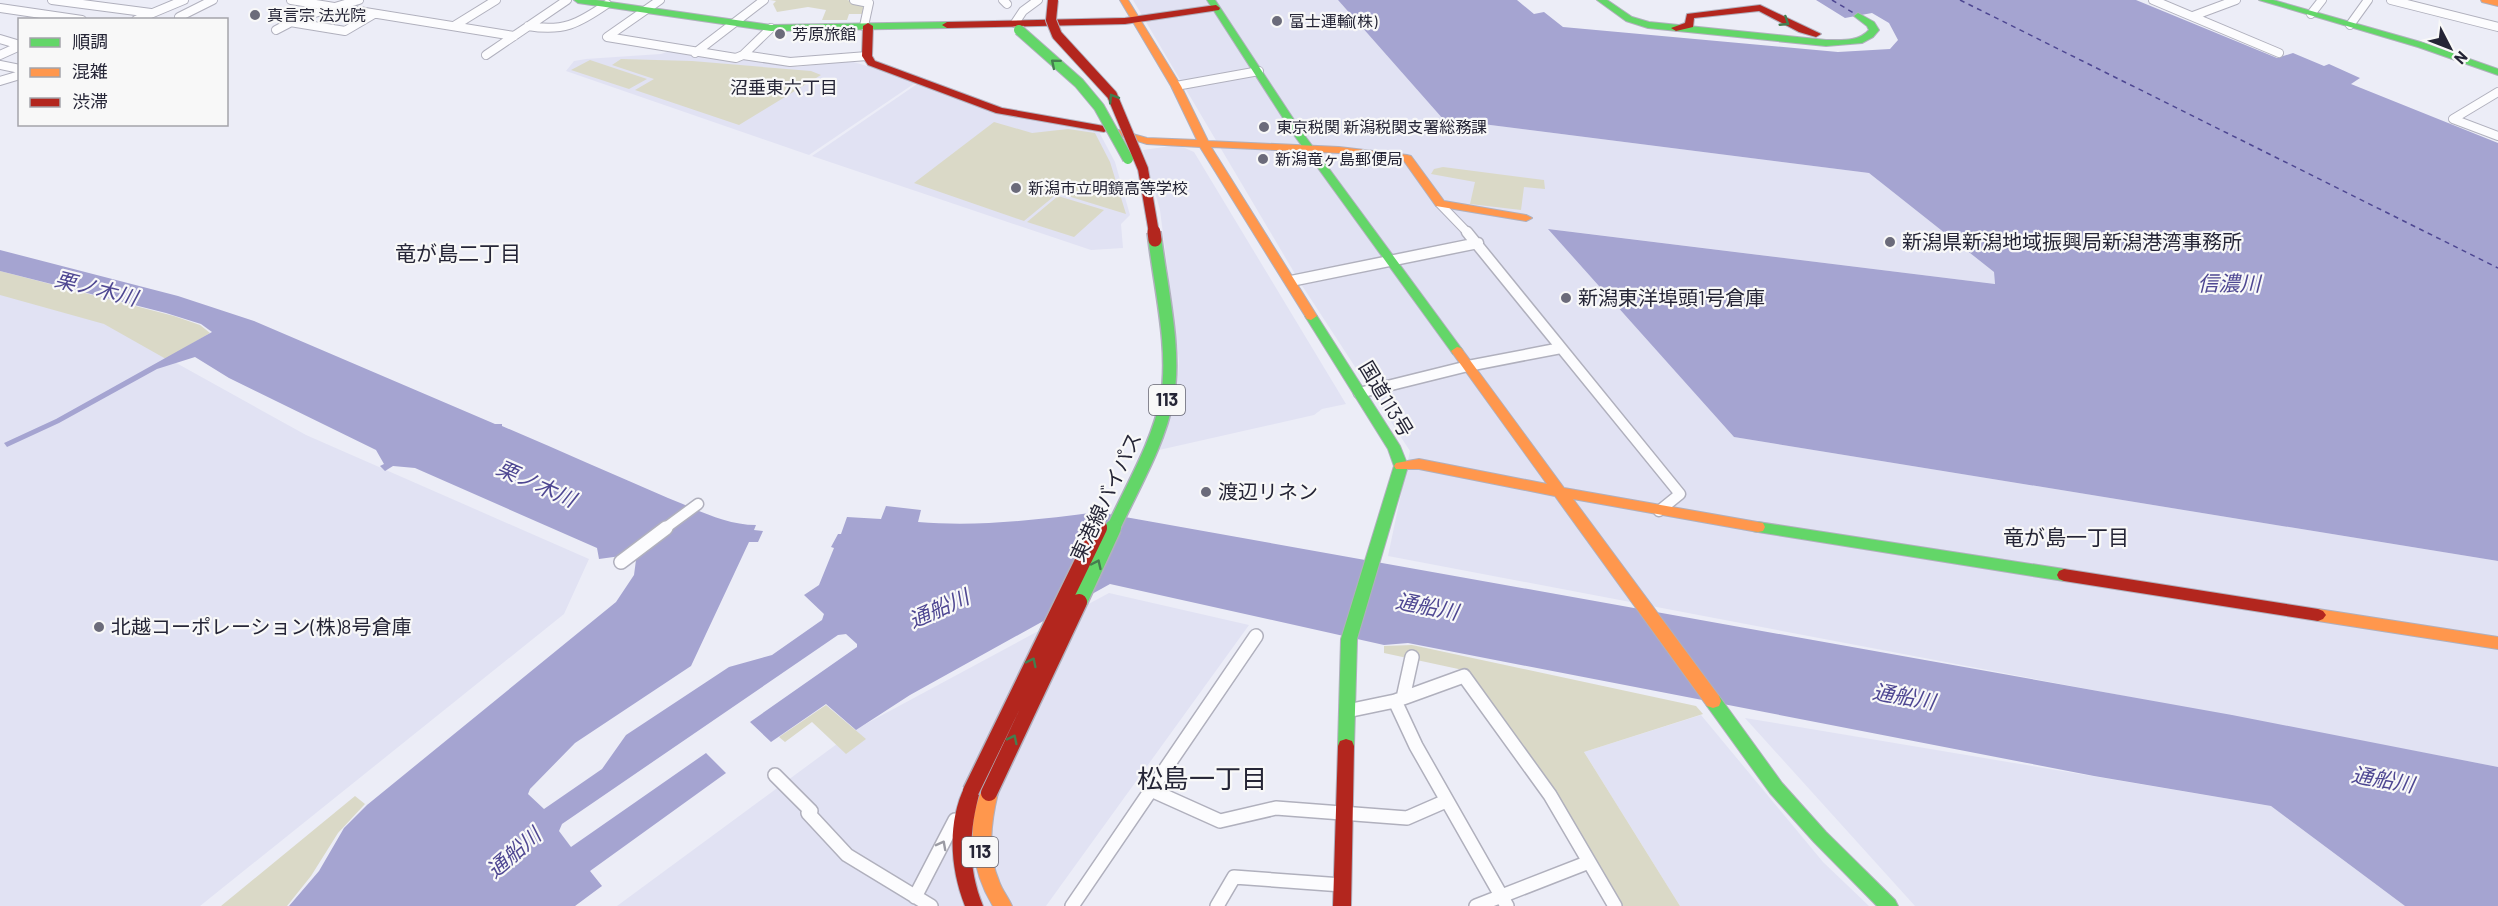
<svg xmlns="http://www.w3.org/2000/svg" width="2498" height="906" viewBox="0 0 2498 906" font-family="Barlow,'Noto Sans JP',sans-serif">
  <style>
    .built { fill: #e1e2f3 }
    .green { fill: #dad9c7 }
    .water { fill: #a5a4d1 }
    .lines { fill: none; stroke-linecap: round; stroke-linejoin: round }
    .ferry { stroke: #4e4792; stroke-width: 1.5; stroke-dasharray: 5 4.5; stroke-linecap: butt }
    .street-far2-casing { stroke: #b0b0bd; stroke-width: 10 }
    .street-far1-casing { stroke: #b0b0bd; stroke-width: 13 }
    .street-casing { stroke: #b0b0bd; stroke-width: 16 }
    .fast-casing { stroke: #b0b0bd; stroke-width: 2 }
    .slow-casing { stroke: #b0b0bd; stroke-width: 2 }
    .jam-casing { stroke: #b0b0bd; stroke-width: 2 }
    .street-far2 { stroke: #fcfcfe; stroke-width: 8 }
    .street-far1 { stroke: #fcfcfe; stroke-width: 10 }
    .street { stroke: #fcfcfe; stroke-width: 13 }
    .fast { fill: #63d668; fill-rule: evenodd }
    .slow { fill: #ff974d; fill-rule: evenodd }
    .jam { fill: #b3261e; fill-rule: evenodd }
    .fast-bridge-far2-casing { stroke: #b0b0bd; stroke-width: 12; stroke-linecap: butt }
    .fast-bridge-far1-casing { stroke: #b0b0bd; stroke-width: 16; stroke-linecap: butt }
    .fast-bridge-casing { stroke: #b0b0bd; stroke-width: 19; stroke-linecap: butt }
    .jam-bridge-far2-casing { stroke: #b0b0bd; stroke-width: 12; stroke-linecap: butt }
    .jam-bridge-far1-casing { stroke: #b0b0bd; stroke-width: 16; stroke-linecap: butt }
    .jam-bridge-casing { stroke: #b0b0bd; stroke-width: 19; stroke-linecap: butt }
    .fast-bridge-far2 { stroke: #63d668; stroke-width: 10 }
    .fast-bridge-far1 { stroke: #63d668; stroke-width: 13 }
    .fast-bridge { stroke: #63d668; stroke-width: 16 }
    .jam-bridge-far2 { stroke: #b3261e; stroke-width: 10 }
    .jam-bridge-far1 { stroke: #b3261e; stroke-width: 13 }
    .jam-bridge { stroke: #b3261e; stroke-width: 16 }
    .oneway { stroke: #447e4f }
    .oneway2 { stroke: #9b9ba4 }
    .poi-dot { fill: #6b6b7a; stroke: #f8f8f8; stroke-width: 2 }
    .labels { text-anchor: middle; stroke-width: 4.5; stroke-linejoin: round; paint-order: stroke }
    .far-poi-label { font-size: 16px; fill: #252536; stroke: #f8f8f8; text-anchor: start }
    .far-neighbourhood-label { font-size: 18px; fill: #252536; stroke: #f8f8f8 }
    .shield { fill: #f8f8f8; stroke: #646470; stroke-width: 1.5 }
    .shield-label { font-size: 18px; font-weight: bold; fill: #252536 }
    .poi-label { font-size: 20px; fill: #252536; stroke: #f8f8f8; text-anchor: start }
    .street-label { font-size: 20px; fill: #252536; stroke: #f8f8f8 }
    .neighbourhood-label { font-size: 21px; fill: #252536; stroke: #f8f8f8 }
    .water-label { font-size: 21px; font-style: italic; fill: #4e4792; stroke: #f8f8f8 }
    .near-neighbourhood-label { font-size: 26px; fill: #252536; stroke: #f8f8f8 }
  </style>
  <rect width="100%" height="100%" fill="#ecedf7"/>
  <!-- built -->
  <path class="built" d="M1133,0H1338L1443,119L1869,173L1994,272L1995,284L1549,229L1734,437L2498,561V767L1388,556L1410,451L1301,284Z
    M670,51L704,57L743,59L797,67L850,61L918,81L809,155L566,71L574,61L586,59L661,54Z
    M920,82L997,113L1098,130L1115,162L1130,215L1121,224L1123,248L1091,250L812,156Z
    M1178,145L1194,152L1346,404L1322,409L1314,415L1159,450L1177,391L1179,361L1160,210L1143,150Z
    M0,294L106,324L306,435L589,559L564,614L200,906H0Z
    M1109,593L1249,625L1046,906H617L860,727Z
    M1701,715L1823,862L1869,906H1680L1584,752Z
    M1745,718L2271,806L2405,906H1915Z"/>
  <!-- green -->
  <path class="green" d="M770,0H847L864,4L862,14H849L847,20H822L826,10L808,7L777,12L773,4L776,1Z
    M621,59L692,61L811,71L821,75L739,125L635,90L654,79L612,65Z
    M590,60L647,79L629,89L571,70Z
    M994,122L1032,133L1068,129L1095,133L1110,162L1126,214L1058,193L1024,221L914,183Z
    M1443,167L1544,180L1545,189L1524,187L1521,210L1470,204L1475,182L1431,174L1434,169Z
    M1058,196L1104,210L1074,237L1027,222Z
    M0,271L174,316L200,325L210,333L166,359L104,324L0,295Z
    M1412,645L1696,706L1703,714L1584,752L1680,906H1622L1556,794L1471,675L1463,670L1384,653V646Z
    M826,705L866,739L846,754L812,722L785,742L779,737Z
    M355,796L365,804L338,833L311,876L287,906H221Z"/>
  <!-- water -->
  <path class="water" d="M1338,0H1517L1534,14L1544,12L1563,27L1838,52L1890,49L1898,40L1889,23L1872,13L1845,18L1816,0H2136L2277,58L2293,53L2324,66L2329,64L2360,78L2351,84L2498,143V561L1734,437L1548,229L1995,284L1994,272L1869,173L1443,119Z
    M0,250L178,296L254,321L495,424H502V426C558,450 612,474 668,498C696,509 725,525 756,525L754,530L763,531L758,542H749L691,666L575,743L530,789L528,794L544,809L602,769L626,735L729,667L772,655L822,620L824,614L804,595L819,585L834,548L831,547L838,534H841L847,517L881,519L886,506L921,510L918,522C978,527 1037,520 1097,512L2232,715L2498,767V906H2405L2271,806L2094,776L1408,643L1384,645L1110,584L910,695L856,730L826,704L771,742L750,722L857,647V644L846,634L838,635L562,824L559,831L571,847L706,753L726,773L590,871L602,886L575,906H289L319,871L344,828L367,805L616,602L634,575L636,560L623,569L616,563L621,556L599,559L597,548L415,468L393,466L385,471L380,466L384,464L376,450L229,378L195,357L157,369L59,423L7,447L4,443L56,419L212,332L201,324L166,313L0,271Z"/>
  <g class="lines">
    <!-- ferry -->
    <path class="ferry" d="M1832,0L1857,15
      M1960,0L2498,268"/>
    <defs>
      <path id="street-far2" d="M52,0L151,13
        M291,0L514,36
        M660,0L607,37L736,58L743,55L771,28
        M854,0L869,3
        M1003,0L1007,4
        M2153,0L2279,53
        M2391,0L2498,27
        M0,8L82,20
        M2311,14L2322,0
        M2193,16L2236,0
        M179,17L213,0
        M136,20L184,0
        M290,22L345,31L374,14
        M1015,23L1023,11L1038,0
        M2350,25L2368,0
        M454,26L496,0
        M528,26C563,32 578,24 607,4
        M864,26L869,3
        M276,30L301,17L359,0
        M0,39L20,45
        M695,53L764,0
        M0,55L20,46
        M486,55L567,0
        M743,55L790,62L867,56
        M0,65L20,69
        M0,81L20,75
        M1176,86L1259,71
        M2498,92L2453,119L2498,136
        M1440,204L1468,233"/>
      <path id="street-far1" d="M1467,232L1680,494L1659,511
        M1291,281L1478,243
        M1359,393L1468,366L1561,348
        M664,529L698,504"/>
      <path id="street" d="M621,562L666,528
        M1403,698L1412,657
        M1395,701L1416,746L1507,906
        M1347,711L1395,701L1464,676L1550,795L1615,906
        M775,775L811,811L808,813L847,855L931,906
        M1151,790L1220,821L1276,808L1407,818L1446,801
        M915,897L955,820
        M1072,906L1256,636
        M1217,906L1234,877L1342,885
        M1476,906L1589,862"/>
      <path id="fast" d="M574,0H596L771,25L947,22L952,25L947,28L771,31L578,3Z
        M1207,0H1215L1302,132L1461,348L1463,351L1461,354H1453L1294,135Z
        M1597,0H1607L1632,17L1649,22L1826,40C1842,40 1858,42 1869,30L1867,26L1854,16L1858,13L1874,22L1879,30L1873,37L1862,43L1826,46L1648,28L1626,21Z
        M2259,0H2273L2424,43L2498,69V75L2418,47Z
        M1311,312L1317,316L1400,446L1408,466L1357,639L1354,746L1352,751L1346,753L1340,751L1338,746L1341,639L1394,466L1388,449L1305,316Z
        M1758,522L2064,569L2069,571L2071,575L2069,579L2064,581L1758,532L1753,531L1751,527L1753,523Z
        M1713,694L1719,696L1782,783L1826,832L1895,900L1898,906H1877L1814,842L1770,793L1707,706L1705,701L1707,696Z"/>
      <path id="slow" d="M1120,0H1128L1181,86L1208,141L1339,147L1407,155L1411,156L1444,201L1526,215L1532,218L1526,221L1436,206L1404,161L1339,153L1211,147L1317,316L1311,320L1307,319L1200,147L1147,144L1099,129L1104,126L1147,138L1197,140L1171,86Z
        M2481,0H2498V6L2482,2Z
        M1457,347L1461,348L1564,488L1763,523L1765,527L1763,531L1758,532L1573,499L1719,696L1721,701L1719,706L1713,708L1707,706L1555,496L1419,469H1396L1394,466L1396,463L1419,459L1547,484L1451,351Z
        M2318,609L2498,637V649L2318,621L2313,619L2310,615L2313,611Z
        M989,786L995,788L998,793C991,822 987,853 999,881C1002,890 1008,897 1012,906H993C972,872 965,825 983,788Z"/>
      <path id="jam" d="M1216,5L1220,8L1219,10L1125,24L947,28L942,25L947,22L1125,18Z
        M1760,5L1821,34L1816,37L1799,32L1759,11L1694,18L1693,27L1676,31L1671,28L1685,23L1687,14Z
        M868,23L873,26L872,56L875,61L1002,108L1104,126L1109,129L1104,132L996,113L868,65L862,56L863,26Z
        M2064,569L2318,609L2323,611L2326,615L2323,619L2318,621L2064,581L2059,579L2057,575L2059,571Z
        M1346,739L1352,741L1354,746L1351,906H1333L1338,746L1340,741Z
        M971,784L977,786L980,791C969,831 967,867 983,906H965C950,868 947,823 965,786Z"/>
    </defs>
    <!-- street-far2 casing -->
    <use href="#street-far2" class="street-far2-casing"/>
    <!-- street-far1 casing -->
    <use href="#street-far1" class="street-far1-casing"/>
    <!-- street casing -->
    <use href="#street" class="street-casing"/>
    <!-- fast casing -->
    <use href="#fast" class="fast-casing"/>
    <!-- slow casing -->
    <use href="#slow" class="slow-casing"/>
    <!-- jam casing -->
    <use href="#jam" class="jam-casing"/>
    <!-- street-far2 -->
    <use href="#street-far2" class="street-far2"/>
    <!-- street-far1 -->
    <use href="#street-far1" class="street-far1"/>
    <!-- street -->
    <use href="#street" class="street"/>
    <!-- fast -->
    <use href="#fast" class="fast"/>
    <!-- slow -->
    <use href="#slow" class="slow"/>
    <!-- jam -->
    <use href="#jam" class="jam"/>
    <defs>
      <path id="fast-bridge-far2" d="M1019,30L1079,83L1099,107L1128,159"/>
      <path id="fast-bridge-far1" d="M1113,529C1132,487 1158,445 1167,399C1176,351 1161,289 1155,240"/>
      <path id="fast-bridge" d="M1079,602L1113,528"/>
      <path id="jam-bridge-far2" d="M1053,0L1051,20L1057,35L1112,95L1143,169L1154,233"/>
      <path id="jam-bridge-far1" d="M1154,232L1155,240
        M1098,529L1100,526"/>
      <path id="jam-bridge" d="M971,791L1099,528
        M989,793L1079,602"/>
    </defs>
    <!-- fast-bridge-far2 casing -->
    <use href="#fast-bridge-far2" class="fast-bridge-far2-casing"/>
    <!-- fast-bridge-far1 casing -->
    <use href="#fast-bridge-far1" class="fast-bridge-far1-casing"/>
    <!-- fast-bridge casing -->
    <use href="#fast-bridge" class="fast-bridge-casing"/>
    <!-- jam-bridge-far2 casing -->
    <use href="#jam-bridge-far2" class="jam-bridge-far2-casing"/>
    <!-- jam-bridge-far1 casing -->
    <use href="#jam-bridge-far1" class="jam-bridge-far1-casing"/>
    <!-- jam-bridge casing -->
    <use href="#jam-bridge" class="jam-bridge-casing"/>
    <!-- fast-bridge-far2 -->
    <use href="#fast-bridge-far2" class="fast-bridge-far2"/>
    <!-- fast-bridge-far1 -->
    <use href="#fast-bridge-far1" class="fast-bridge-far1"/>
    <!-- fast-bridge -->
    <use href="#fast-bridge" class="fast-bridge"/>
    <!-- jam-bridge-far2 -->
    <use href="#jam-bridge-far2" class="jam-bridge-far2"/>
    <!-- jam-bridge-far1 -->
    <use href="#jam-bridge-far1" class="jam-bridge-far1"/>
    <!-- jam-bridge -->
    <use href="#jam-bridge" class="jam-bridge"/>
  </g>
  <!-- one-way arrows -->
  <defs><path id="oneway-chevron" d="M-2-3.5L2.5 0L-2 3.5" fill="none" stroke-width="1.6" stroke-linecap="round" stroke-linejoin="round" transform="scale(1.5)"/></defs>
  <g class="oneway">
    <use href="#oneway-chevron" transform="translate(1785 22) rotate(33)"/>
    <use href="#oneway-chevron" transform="translate(1055 63) rotate(-140)"/>
    <use href="#oneway-chevron" transform="translate(1113 98) rotate(-122)"/>
    <use href="#oneway-chevron" transform="translate(1097 564) rotate(-65)"/>
    <use href="#oneway-chevron" transform="translate(1032 662) rotate(-64)"/>
    <use href="#oneway-chevron" transform="translate(1013 739) rotate(-64)"/>
  </g>
  <use class="oneway2" href="#oneway-chevron" transform="translate(942 845) rotate(-62)"/>
  <!-- markers -->
  <g class="poi-dot">
    <circle cx="255" cy="15" r="6"/>
    <circle cx="1277" cy="21" r="6"/>
    <circle cx="780" cy="34" r="6"/>
    <circle cx="1264" cy="127" r="6"/>
    <circle cx="1263" cy="159" r="6"/>
    <circle cx="1016" cy="188" r="6"/>
    <circle cx="1890" cy="242" r="6"/>
    <circle cx="1566" cy="298" r="6"/>
    <circle cx="1206" cy="492" r="6"/>
    <circle cx="99" cy="627" r="6"/>
  </g>
  <g class="labels">
    <!-- far-poi labels -->
    <g class="far-poi-label">
      <text x="267" y="21">真言宗 法光院</text>
      <text x="1289" y="27">富士運輸(株)</text>
      <text x="792" y="40">芳原旅館</text>
      <text x="1276" y="133">東京税関 新潟税関支署総務課</text>
      <text x="1275" y="165">新潟竜ヶ島郵便局</text>
      <text x="1028" y="194">新潟市立明鏡高等学校</text>
    </g>
    <!-- far-neighbourhood labels -->
    <g class="far-neighbourhood-label">
      <text x="784" y="94">沼垂東六丁目</text>
    </g>
    <!-- shield labels -->
    <g class="shield">
      <rect x="1149" y="385" width="36" height="30" rx="4.5"/>
      <rect x="962" y="837" width="36" height="30" rx="4.5"/>
    </g>
    <g class="shield-label">
      <text x="1167" y="406">113</text>
      <text x="980" y="858">113</text>
    </g>
    <!-- poi labels -->
    <g class="poi-label">
      <text x="1902" y="249">新潟県新潟地域振興局新潟港湾事務所</text>
      <text x="1578" y="305">新潟東洋埠頭1号倉庫</text>
      <text x="1218" y="499">渡辺リネン</text>
      <text x="111" y="634">北越コーポレーション(株)8号倉庫</text>
    </g>
    <!-- street labels -->
    <g class="street-label">
      <text transform="translate(1386 399) rotate(59)" y="7">国道113号</text>
      <text transform="translate(1106 497) rotate(-65)" y="7">東港線バイパス</text>
    </g>
    <!-- neighbourhood labels -->
    <g class="neighbourhood-label">
      <text x="458" y="261">竜が島二丁目</text>
      <text x="2066" y="545">竜が島一丁目</text>
    </g>
    <!-- water labels -->
    <g class="water-label">
      <text x="2229" y="291">信濃川</text>
      <text transform="translate(96 289) rotate(14)" y="7">栗ノ木川</text>
      <text transform="translate(536 484) rotate(24)" y="7">栗ノ木川</text>
      <text transform="translate(1427 607) rotate(11)" y="7">通船川</text>
      <text transform="translate(939 609) rotate(-24)" y="7">通船川</text>
      <text transform="translate(1904 697) rotate(10)" y="7">通船川</text>
      <text transform="translate(2383 780) rotate(10)" y="7">通船川</text>
      <text transform="translate(514 853) rotate(-41)" y="7">通船川</text>
    </g>
    <!-- near-neighbourhood labels -->
    <g class="near-neighbourhood-label">
      <text x="1202" y="788">松島一丁目</text>
    </g>
  </g>
  <!-- legend -->
  <rect x="18" y="18" width="210" height="108" fill="#f8f8f8" stroke="#a4a4aa" stroke-width="1.5"/>
  <rect x="30" y="38" width="30" height="9" fill="#63d668" stroke="#a4a4aa" stroke-width="1.5"/>
  <text x="72" y="48" font-size="18" fill="#252536">順調</text>
  <rect x="30" y="68" width="30" height="9" fill="#ff974d" stroke="#a4a4aa" stroke-width="1.5"/>
  <text x="72" y="78" font-size="18" fill="#252536">混雑</text>
  <rect x="30" y="98" width="30" height="9" fill="#b3261e" stroke="#a4a4aa" stroke-width="1.5"/>
  <text x="72" y="108" font-size="18" fill="#252536">渋滞</text>
  <!-- north arrow -->
  <g transform="translate(2450 48) rotate(132)" stroke="#f8f8f8" stroke-width="4.5" paint-order="stroke">
  <path d="M0-4.5L10 22L0 15L-10 22Z" fill="#252536"/>
  <text y="-9" font-size="16" font-weight="bold" text-anchor="middle" fill="#252536">N</text>
  </g>
</svg>
